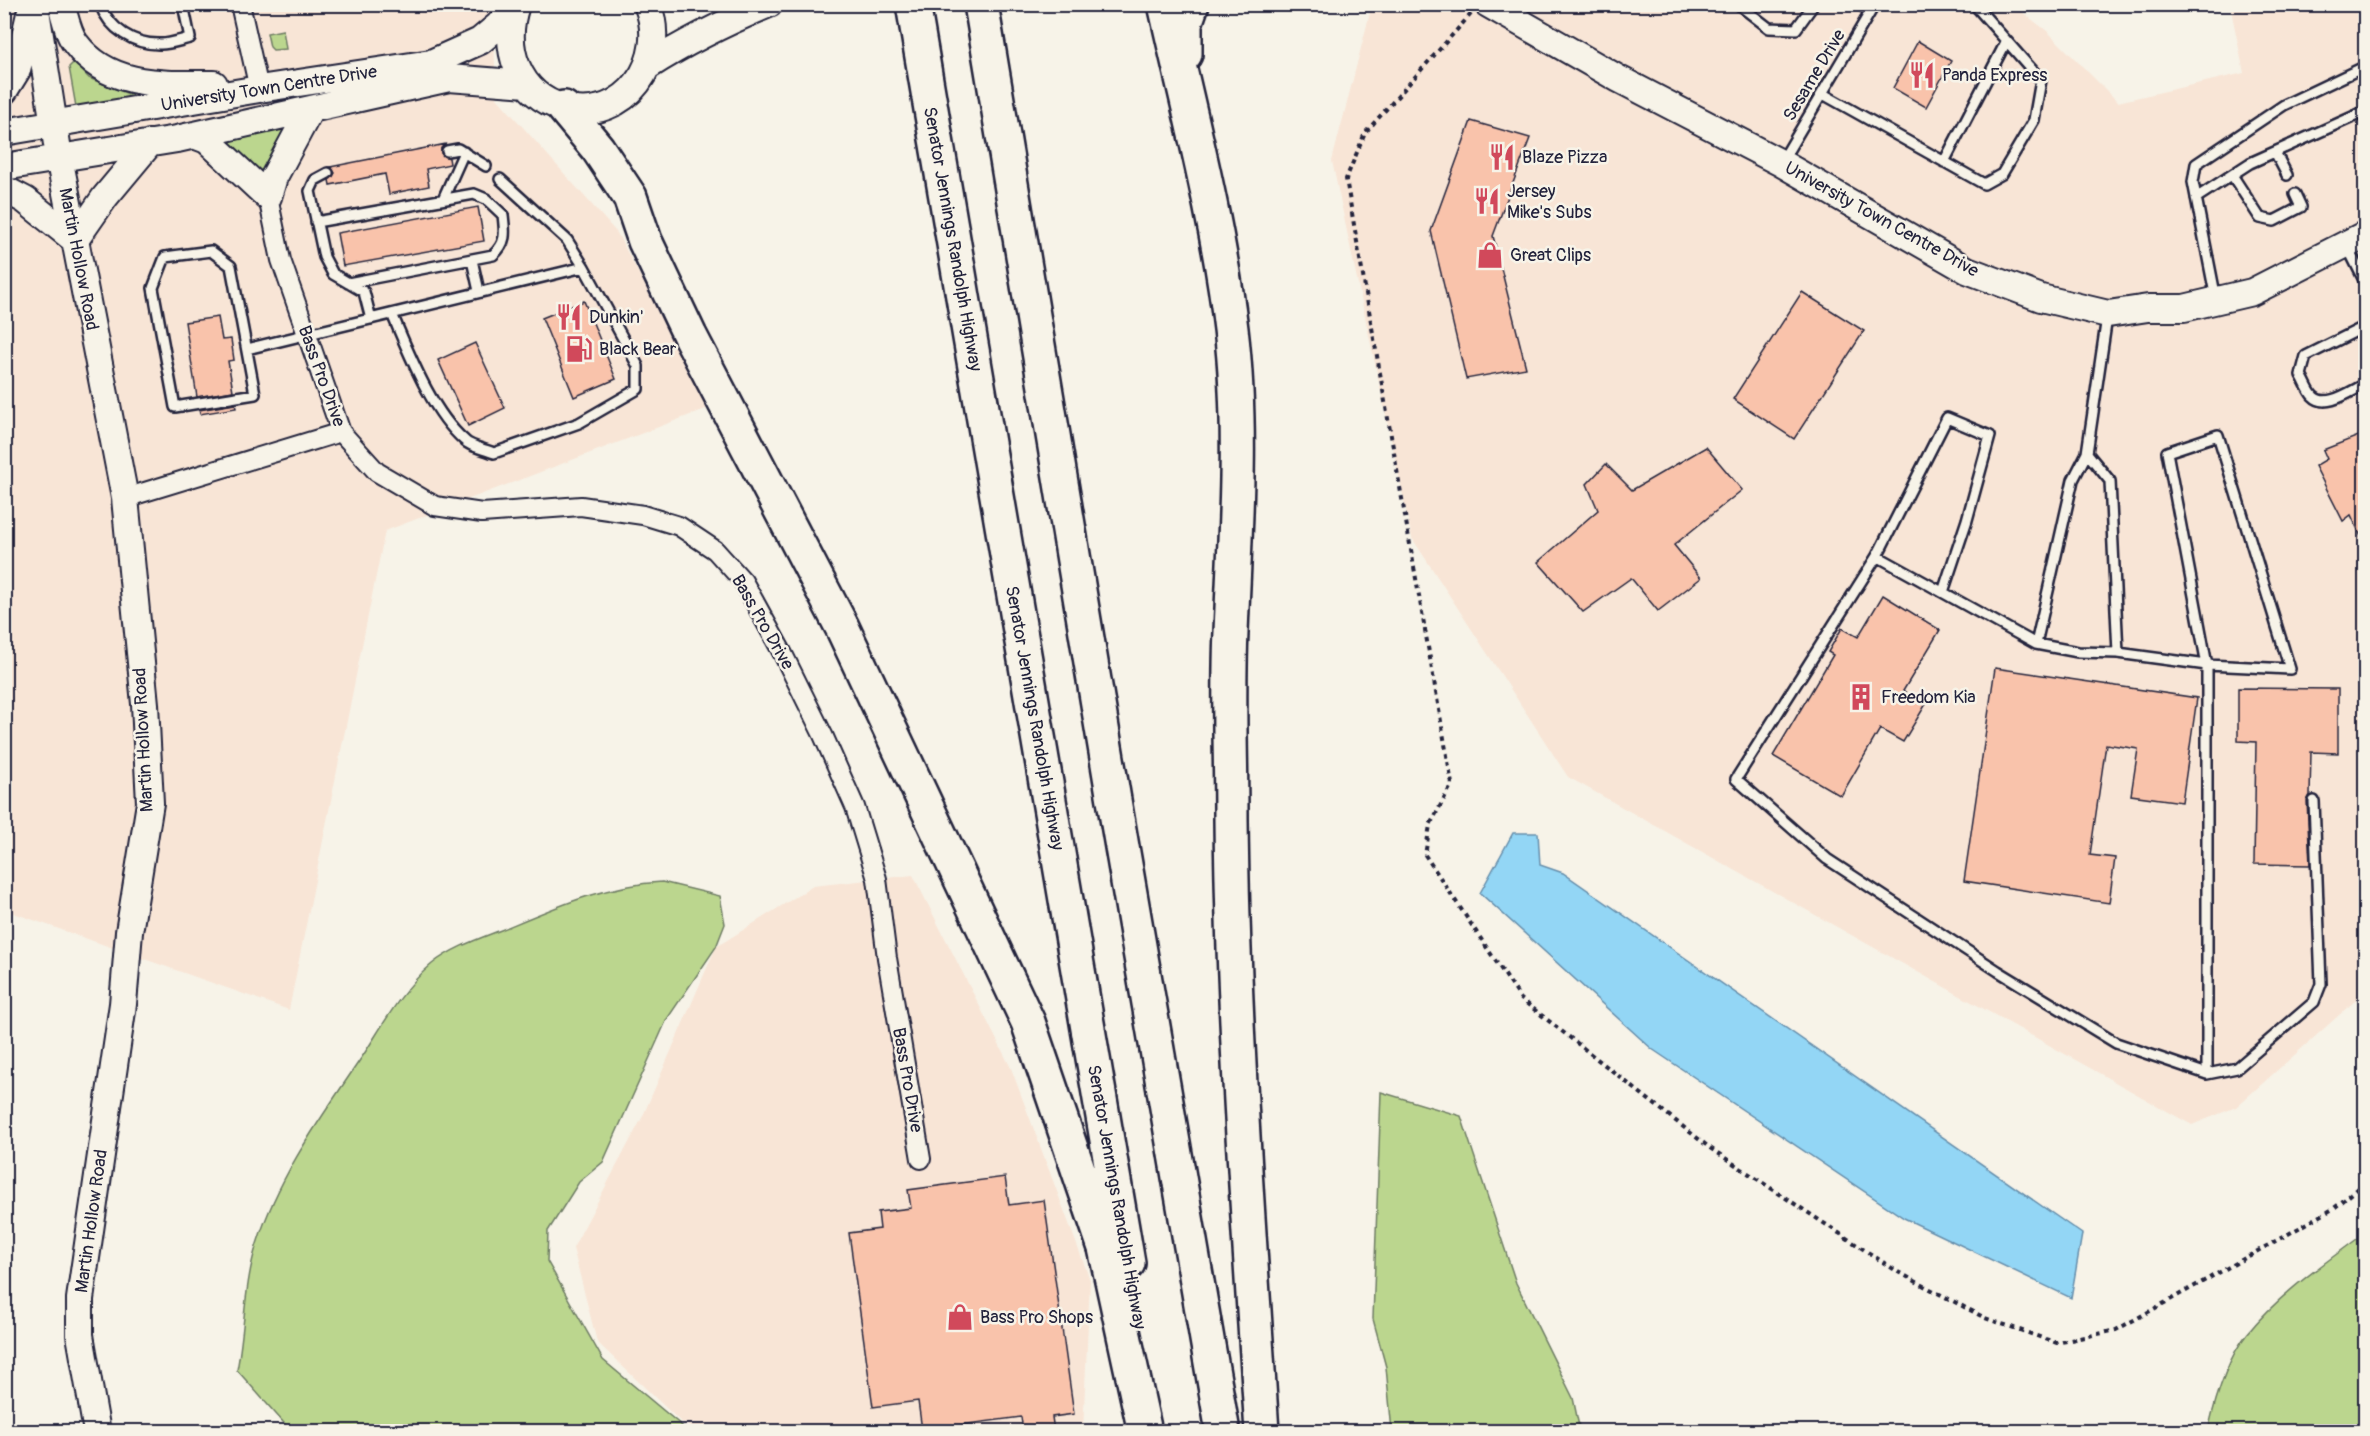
<svg xmlns="http://www.w3.org/2000/svg" width="2370" height="1436" viewBox="0 0 2370 1436" font-family="Pangolin,sans-serif">
  <style>
    .built { fill: #f8e5d6 }
    .green { fill: #bbd68e; stroke: #6e7c64; stroke-width: 1.5 }
    .water { fill: #93d6f5; stroke: #668eab; stroke-width: 1.5 }
    .building { fill: #f9c3ab; stroke: #22223b; stroke-width: 1.5 }
    .lines { fill: none; stroke-linecap: round; stroke-linejoin: round }
    .lane-casing { stroke: #22223b; stroke-width: 14 }
    .street-casing { stroke: #22223b; stroke-width: 22 }
    .secondary-casing { stroke: #22223b; stroke-width: 30 }
    .highway-casing { stroke: #22223b; stroke-width: 38 }
    .path { stroke: #22223b; stroke-width: 4; stroke-dasharray: 4.5 4.5; stroke-linecap: butt }
    .lane { stroke: #f7f3e8; stroke-width: 9 }
    .street { stroke: #f7f3e8; stroke-width: 18 }
    .secondary { stroke: #f7f3e8; stroke-width: 26 }
    .highway { stroke: #f7f3e8; stroke-width: 33 }
    .labels { text-anchor: middle; stroke-width: 5; stroke-linejoin: round; paint-order: stroke }
    .street-label { font-size: 18px; fill: #22223b; stroke: #f7f3e8 }
    .poi-label { font-size: 18px; fill: #22223b; stroke: #f7f3e8; text-anchor: start }
  </style>
  <rect width="100%" height="100%" fill="#f7f3e8"/>
  <filter id="ink" filterUnits="userSpaceOnUse"><feTurbulence type="fractalNoise" baseFrequency=".0167" numOctaves="2"/><feDisplacementMap in="SourceGraphic" scale="12" xChannelSelector="R" yChannelSelector="G"/><feConvolveMatrix kernelMatrix="1 2 1 2 8 2 1 2 1" color-interpolation-filters="sRGB"/></filter>
  <g filter="url(#ink)">
    <!-- built -->
    <path class="built" d="M5,5H493L496,97L617,233L711,407L385,531L289,1010L5,910Z
      M1372,5H2013L2047,31L2118,102L2244,73L2230,5H2365L2366,712L2357,733L2365,882V992L2236,1107L2192,1125L1568,777L1412,538L1332,161Z
      M913,875L1011,1068L1090,1280L1083,1431H698L681,1422L597,1342L573,1248L642,1118L716,947L813,886Z"/>
    <!-- green -->
    <path class="green" d="M283,30L286,49L273,50L270,47L267,33Z
      M74,62L89,78L141,99L82,111L76,107L69,67Z
      M291,127L262,179L223,143Z
      M662,882L720,896L725,924L716,947L667,1019L603,1162L579,1182L548,1231L547,1261L603,1360L688,1431H291L237,1370C245,1329 244,1284 257,1244C279,1174 323,1115 364,1054C384,1023 403,988 432,964C452,948 478,939 501,930C554,908 604,885 662,882Z
      M1381,1092L1461,1116L1516,1283L1573,1398L1580,1431H1392L1386,1367L1373,1319Z
      M2365,1233V1431H2208C2215,1400 2226,1360 2247,1334C2280,1293 2324,1264 2365,1233Z"/>
    <!-- water -->
    <path class="water" d="M1513,833H1538L1540,865L1563,873L2082,1234L2071,1298L1904,1218L1652,1049L1480,893Z"/>
    <!-- building -->
    <path class="building" d="M1918,41L1951,61L1926,107L1893,88Z
      M1471,121L1530,138L1493,236L1526,368L1466,379L1431,231Z
      M446,144L441,148V153L449,158L450,164L426,169L429,186L389,194L385,174L330,185L329,180L335,173L330,167Z
      M478,207L484,241L343,266L337,233Z
      M1802,292L1864,331L1794,439L1733,399Z
      M584,301L616,379L574,397L542,318Z
      M218,317L222,340L231,339L234,360L228,361L233,391L197,397L185,322Z
      M475,343L505,408L468,426L438,360Z
      M235,404L236,408L200,414L199,410Z
      M2366,433V542L2364,543L2351,515L2343,521L2315,466L2327,459L2323,450Z
      M1706,447L1742,490L1674,545L1701,578L1658,611L1631,578L1583,612L1538,562L1598,510L1587,484L1606,464L1632,490Z
      M1883,595L1940,630L1903,691L1926,704L1903,742L1880,729L1841,796L1773,756L1833,655L1828,652L1842,628L1858,637Z
      M1995,668L2197,698L2182,802L2131,795L2138,749L2106,744L2090,855L2115,858L2109,903L1964,881Z
      M2238,688L2338,689V753L2311,752L2310,795L2307,801L2310,865L2254,864L2256,742L2238,741Z
      M1005,1177L1009,1205L1044,1200L1074,1414L1052,1417L1054,1431H1023L1021,1417L922,1430L918,1401L873,1407L849,1233L880,1229L878,1212L911,1208L908,1190Z"/>
    <g class="lines">
      <defs>
        <path id="lane" d="M100,4C109,29 134,45 161,44C170,44 181,40 190,38L183,4
          M1738,4L1769,28L1796,29L1814,4
          M1860,4L1870,12
          M1823,94L1984,184L2002,174L2034,120L2041,80L1974,4
          M447,151L458,149L486,166
          M2275,152L2287,175
          M1782,161L1875,4
          M1944,162L2006,42
          M328,173L315,180L310,191L324,257L333,274L364,292L371,319
          M2232,175L2260,218L2274,221L2301,207L2295,194
          M500,179L567,240L584,267
          M2196,198L2250,163L2366,111
          M443,199L464,152
          M316,222L474,194L486,199L503,215C505,232 507,243 493,255L348,283
          M2347,246L2366,284
          M211,251L231,266L255,394L175,407L153,288L165,257Z
          M472,260L479,291
          M2216,299L2193,182L2196,164L2284,105L2366,66
          M2366,326L2306,356L2301,375C2305,381 2308,391 2313,396C2326,410 2352,390 2366,384
          M247,349L584,267L638,366V389L579,423L494,453C485,449 470,447 464,440C431,411 409,353 392,314
          M2087,453L2110,481L2118,653L2078,652L2036,644L2073,480L2087,453L2107,317
          M2366,549V565
          M1877,556L1736,779L1827,859L1998,971L2116,1043L2207,1074L2237,1068L2314,1002L2321,984L2314,801
          M1943,592L1967,520L1990,436L1947,418L1877,556L2036,644
          M2118,653L2207,665L2290,669L2218,435L2167,452L2207,665V1074"/>
        <path id="street" d="M240,4L259,89
          M268,197L281,260L341,432L377,472L435,506L482,513L581,506L643,515L679,526L715,550L743,581L782,652L823,735L855,807L877,879L887,958L921,1159
          M125,498L341,432"/>
        <path id="secondary" d="M35,4L59,157L125,498L145,704L150,803L129,932L123,1004L80,1299V1335L97,1432
          M61,4C65,17 68,34 76,44C109,88 164,84 214,84
          M1488,4L1619,79L1781,163L1967,270L2041,298L2108,314L2148,308H2184L2252,292L2366,234
          M516,5C502,47 517,95 564,108C626,124 670,59 647,4
          M648,66C687,41 726,22 769,4
          M4,91L17,70L30,14
          M4,132L259,89L431,63L480,41L499,25L515,4
          M194,135L207,140L268,197L274,177L310,110
          M4,167L177,139L449,78L527,84
          M4,189L25,200L75,240
          M75,240L105,197L150,143"/>
        <path id="highway" d="M913,4L1128,1263
          M981,4L1117,818L1223,1432
          M1165,4C1189,112 1218,220 1231,329C1243,430 1235,531 1231,632C1228,694 1231,757 1231,819C1233,1024 1249,1228 1262,1432
          M1185,54V24L1192,4
          M564,108L598,149L630,197L645,241L690,336L842,627L1028,1022L1105,1248L1145,1432"/>
      </defs>
      <!-- lane casing -->
      <use href="#lane" class="lane-casing"/>
      <!-- street casing -->
      <use href="#street" class="street-casing"/>
      <!-- secondary casing -->
      <use href="#secondary" class="secondary-casing"/>
      <!-- highway casing -->
      <use href="#highway" class="highway-casing"/>
      <!-- path -->
      <path class="path" d="M1471,14L1365,133L1346,179L1452,784L1430,825L1425,855L1521,999L1710,1148L1898,1272L1985,1318L2057,1343L2116,1330L2333,1209L2366,1182"/>
      <!-- lane -->
      <use href="#lane" class="lane"/>
      <!-- street -->
      <use href="#street" class="street"/>
      <!-- secondary -->
      <use href="#secondary" class="secondary"/>
      <!-- highway -->
      <use href="#highway" class="highway"/>
    </g>
  </g>
  <!-- icons -->
  <defs>
    <symbol id="restaurant-bare" viewBox="-9 -9 18 18"><path d="M-5-6h1v4h1v-4h1v4h1v-4h1v5L-1.5 .5V6h-2V.5L-5-1ZM5-6V6H3V1.5H1.5Q1.5-4 5-6Z" fill="#d1495b" stroke="#f7f3e8" stroke-width="2.5" paint-order="stroke"/></symbol>
    <symbol id="shop-bare" viewBox="-9 -9 18 18"><path d="M-5-2.5h2.3a2.7 3.5 0 0 1 5.4 0H5L5.5 6h-11ZM-1.5-2.5h3a1.5 2.3 0 0 0-3 0Z" fill="#d1495b" stroke="#f7f3e8" stroke-width="2.5" paint-order="stroke"/></symbol>
    <symbol id="fuel-bare" viewBox="-9 -9 18 18"><path d="M-5.5-6h7V0h2V4h1.3V-2.5L3-4.5l.8-.8L6-3V5H2.5V1h-1V6h-7ZM-4.2-4.7v3.2H.2V-4.7Z" fill="#d1495b" stroke="#f7f3e8" stroke-width="2.5" paint-order="stroke"/></symbol>
    <symbol id="building-bare" viewBox="-9 -9 18 18"><path d="M-4-6H4V6H1V3H-1V6H-4ZM-2.5-4.3h1.7v1.8h-1.7ZM.8-4.3h1.7v1.8H.8ZM-2.5-1h1.7V.8h-1.7ZM.8-1h1.7V.8H.8Z" fill="#d1495b" stroke="#f7f3e8" stroke-width="2.5" paint-order="stroke"/></symbol>
  </defs>
  <g fill-rule="evenodd">
    <use href="#restaurant-bare" x="1903" y="56" width="38" height="38"/>
    <use href="#restaurant-bare" x="1483" y="138" width="38" height="38"/>
    <use href="#restaurant-bare" x="1468" y="182" width="38" height="38"/>
    <use href="#shop-bare" x="1471" y="236" width="38" height="38"/>
    <use href="#restaurant-bare" x="550" y="298" width="38" height="38"/>
    <use href="#fuel-bare" x="560" y="330" width="38" height="38"/>
    <use href="#building-bare" x="1842" y="678" width="38" height="38"/>
    <use href="#shop-bare" x="941" y="1298" width="38" height="38"/>
  </g>
  <g class="labels">
    <!-- street labels -->
    <g class="street-label">
      <text transform="translate(1814 75) rotate(-59)" y="6">Sesame Drive</text>
      <text transform="translate(269 88) rotate(-9)" y="6">University Town Centre Drive</text>
      <text transform="translate(1882 219) rotate(29)" y="6">University Town Centre Drive</text>
      <text transform="translate(953 239) rotate(80)" y="6">Senator Jennings Randolph Highway</text>
      <text transform="translate(79 259) rotate(79)" y="6">Martin Hollow Road</text>
      <text transform="translate(322 376) rotate(70)" y="6">Bass Pro Drive</text>
      <text transform="translate(763 622) rotate(60)" y="6">Bass Pro Drive</text>
      <text transform="translate(1035 718) rotate(80)" y="6">Senator Jennings Randolph Highway</text>
      <text transform="translate(143 740) rotate(-93)" y="6">Martin Hollow Road</text>
      <text transform="translate(908 1080) rotate(80)" y="6">Bass Pro Drive</text>
      <text transform="translate(1117 1197) rotate(80)" y="6">Senator Jennings Randolph Highway</text>
      <text transform="translate(91 1221) rotate(-82)" y="6">Martin Hollow Road</text>
    </g>
    <!-- poi labels -->
    <g class="poi-label">
      <text x="1942" y="81">Panda Express</text>
      <text x="1522" y="163">Blaze Pizza</text>
      <text x="1507" y="197">Jersey<tspan x="1507" dy="21">Mike's Subs</tspan></text>
      <text x="1510" y="261">Great Clips</text>
      <text x="589" y="323">Dunkin'</text>
      <text x="599" y="355">Black Bear</text>
      <text x="1881" y="703">Freedom Kia</text>
      <text x="980" y="1323">Bass Pro Shops</text>
    </g>
  </g>
  <!-- margin -->
  <rect width="2370" height="1436" fill="none" stroke="#f7f3e8" stroke-width="24"/>
  <rect x="12" y="12" width="2346" height="1412" fill="none" stroke="#22223b" stroke-width="2" filter="url(#ink)"/>
</svg>
